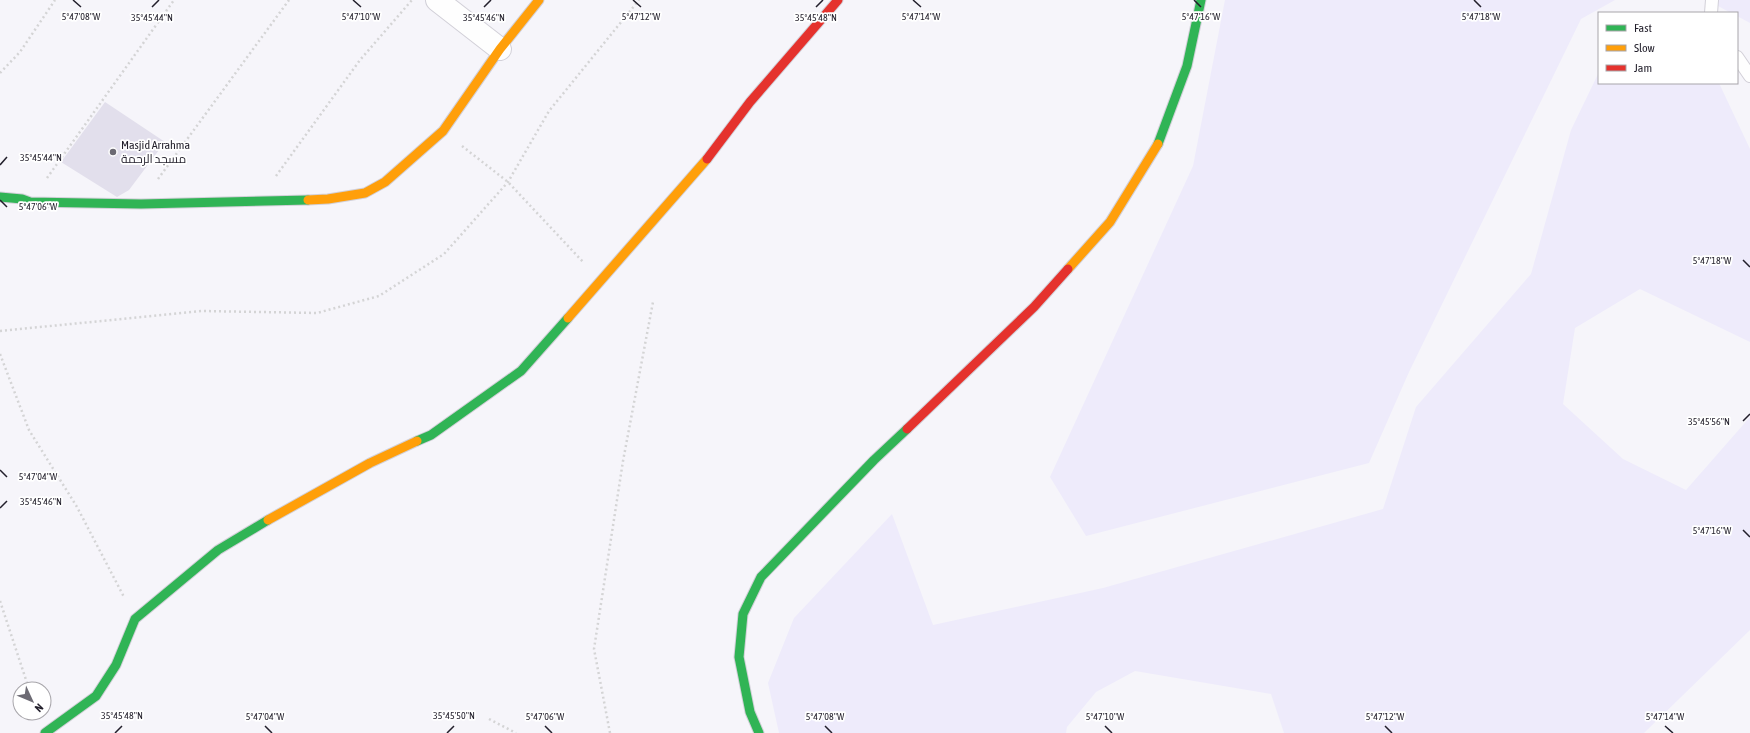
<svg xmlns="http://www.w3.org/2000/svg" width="1750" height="733" viewBox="0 0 1750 733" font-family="'Asap Condensed',Cairo,sans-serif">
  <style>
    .green { fill: #eeebfb }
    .building { fill: #e2dfec }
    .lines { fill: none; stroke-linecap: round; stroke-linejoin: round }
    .lane-casing { stroke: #d2d0d8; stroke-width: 14 }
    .street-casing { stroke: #d2d0d8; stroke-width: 24 }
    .fast-casing { stroke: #d2d0d8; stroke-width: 11 }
    .slow-casing { stroke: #d2d0d8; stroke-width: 11 }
    .jam-casing { stroke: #d2d0d8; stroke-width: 11 }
    .path { stroke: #d4d4d5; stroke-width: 2.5; stroke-dasharray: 2 3; stroke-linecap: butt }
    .lane { stroke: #fefefe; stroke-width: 12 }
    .street { stroke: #fefefe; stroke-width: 22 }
    .fast { stroke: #30b455; stroke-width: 9 }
    .slow { stroke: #ff9f0a; stroke-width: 9 }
    .jam { stroke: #e5322d; stroke-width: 9 }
    .ticks { fill: none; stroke: #221f2b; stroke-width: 1.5 }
    .poi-dot { fill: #6c6a73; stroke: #fff; stroke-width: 1.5 }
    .labels { text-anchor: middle; stroke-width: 3.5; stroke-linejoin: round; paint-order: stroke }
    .poi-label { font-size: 12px; fill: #221f2b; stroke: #fff; text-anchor: start }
    .ticks-label { font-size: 10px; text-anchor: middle; fill: #221f2b; stroke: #fff; stroke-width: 3.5; stroke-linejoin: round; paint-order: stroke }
  </style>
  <rect width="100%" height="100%" fill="#f6f5fa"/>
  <!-- green -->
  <path class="green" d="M1225,0H1615L1581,19L1409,372L1369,463L1086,536L1050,477L1193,166Z
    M1707,0H1750V23L1737,16V13H1731Z
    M1599,72V83H1719L1750,149V342L1640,289L1575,328L1563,404L1623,459L1686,490L1750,417V630L1644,733H1284L1271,694L1135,671L1096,692L1067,727L1066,733H779L768,683L794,618L892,514L933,625L1103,588L1383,509L1416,407L1531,274L1571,130Z"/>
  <!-- building -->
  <path class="building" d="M105,102L165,142L129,190L117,197L61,162Z"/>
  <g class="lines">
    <defs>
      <path id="lane" d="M1711,13L1712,0
        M1737,57L1750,76"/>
      <path id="street" d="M437,0L500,49"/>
      <path id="fast" d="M1158,144L1187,66L1201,0
        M0,197L22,199L30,202L141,204L308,200
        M417,441L431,435L521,371L568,318
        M45,733L96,696L116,665L135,619L218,550L268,520
        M759,733L750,712L739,657L743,614L761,577L874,460L907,429"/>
      <path id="slow" d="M308,200L328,199L365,193L385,182L443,131L500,49L539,0
        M1068,269L1110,222L1158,144
        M568,318L707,159
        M268,520L370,463L417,441"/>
      <path id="jam" d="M707,159L750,102L838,0
        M907,429L1034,307L1068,269"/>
    </defs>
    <!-- lane casing -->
    <use href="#lane" class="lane-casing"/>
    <!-- street casing -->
    <use href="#street" class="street-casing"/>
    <!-- fast casing -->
    <use href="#fast" class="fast-casing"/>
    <!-- slow casing -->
    <use href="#slow" class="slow-casing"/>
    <!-- jam casing -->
    <use href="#jam" class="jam-casing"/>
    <!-- path -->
    <path class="path" d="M0,73L20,52L55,0
      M462,146L508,182L584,263
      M276,176L360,60L412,0
      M47,178L174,0
      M158,179L289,0
      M0,331L202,311L317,313L379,296L444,254L508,182L549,111L639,0
      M0,354L29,430L77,507L124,597
      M0,601L29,689
      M489,719L516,733
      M610,733L594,649L623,461L653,302"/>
    <!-- lane -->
    <use href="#lane" class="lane"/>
    <!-- street -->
    <use href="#street" class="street"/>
    <!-- fast -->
    <use href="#fast" class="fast"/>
    <!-- slow -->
    <use href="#slow" class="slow"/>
    <!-- jam -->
    <use href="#jam" class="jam"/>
  </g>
  <!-- ticks -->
  <path class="ticks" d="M73,0L81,7M353,0L361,7M633,0L641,7M913,0L921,7M1194,0L1201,7M1474,0L1481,7M152,7L159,0M484,7L491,0M816,7L823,0M0,165L7,157M0,200L7,207M1743,260L1750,267M1743,421L1750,414M0,470L7,477M0,508L7,501M1743,530L1750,537M265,726L272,733M545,726L552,733M825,726L832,733M1105,726L1112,733M1385,726L1392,733M1665,726L1673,733M115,733L122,726M447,733L454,726"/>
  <!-- markers -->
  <circle class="poi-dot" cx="113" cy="152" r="4"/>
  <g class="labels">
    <!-- poi labels -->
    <g class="poi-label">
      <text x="121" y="149">Masjid Arrahma<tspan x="121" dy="14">مسجد الرحمة</tspan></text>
    </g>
  </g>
  <g class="ticks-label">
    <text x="81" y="20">5°47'08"W</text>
    <text x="361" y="20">5°47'10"W</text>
    <text x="641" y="20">5°47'12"W</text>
    <text x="921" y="20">5°47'14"W</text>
    <text x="1201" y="20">5°47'16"W</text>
    <text x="1481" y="20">5°47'18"W</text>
    <text x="484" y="21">35°45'46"N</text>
    <text x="152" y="21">35°45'44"N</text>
    <text x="816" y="21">35°45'48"N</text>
    <text x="41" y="161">35°45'44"N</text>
    <text x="38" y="210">5°47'06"W</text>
    <text x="1712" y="264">5°47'18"W</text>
    <text x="1709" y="425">35°45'56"N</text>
    <text x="38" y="480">5°47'04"W</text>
    <text x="41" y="505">35°45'46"N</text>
    <text x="1712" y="534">5°47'16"W</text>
    <text x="122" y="719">35°45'48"N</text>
    <text x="454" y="719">35°45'50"N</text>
    <text x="265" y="720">5°47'04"W</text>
    <text x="545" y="720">5°47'06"W</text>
    <text x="825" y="720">5°47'08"W</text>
    <text x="1105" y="720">5°47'10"W</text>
    <text x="1385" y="720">5°47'12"W</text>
    <text x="1665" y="720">5°47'14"W</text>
  </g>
  <!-- legend -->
  <rect x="1598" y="12" width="140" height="72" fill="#ffffff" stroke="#a7a5aa"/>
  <rect x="1606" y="25" width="20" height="6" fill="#30b455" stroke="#a7a5aa"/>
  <text x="1634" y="32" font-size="12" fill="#221f2b">Fast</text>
  <rect x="1606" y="45" width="20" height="6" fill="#ff9f0a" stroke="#a7a5aa"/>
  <text x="1634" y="52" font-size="12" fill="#221f2b">Slow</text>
  <rect x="1606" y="65" width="20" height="6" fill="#e5322d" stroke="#a7a5aa"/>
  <text x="1634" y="72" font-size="12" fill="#221f2b">Jam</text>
  <!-- north arrow -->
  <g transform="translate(32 701) rotate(134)"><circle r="19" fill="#ffffff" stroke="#a7a5aa"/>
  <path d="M0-3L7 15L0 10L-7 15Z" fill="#6c6a73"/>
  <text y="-6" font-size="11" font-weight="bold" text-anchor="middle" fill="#221f2b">N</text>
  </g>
</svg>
